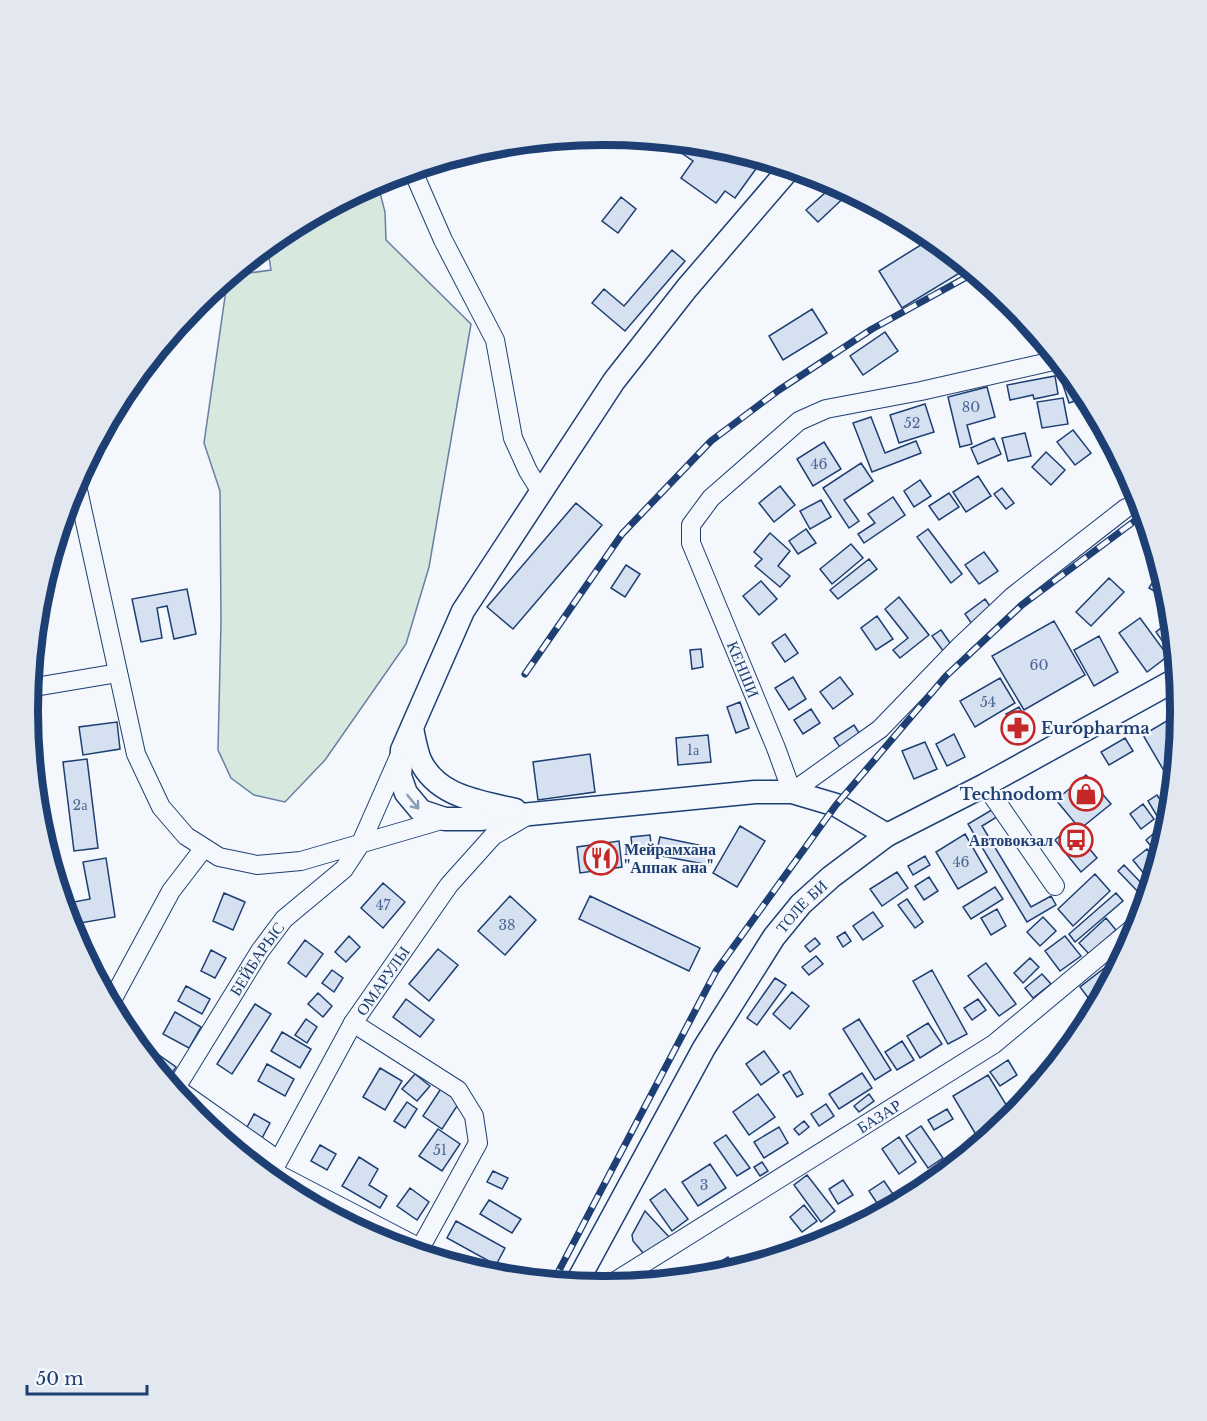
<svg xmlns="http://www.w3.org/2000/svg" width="1207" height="1421" viewBox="0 0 1207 1421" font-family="'Libre Baskerville',serif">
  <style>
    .green { fill: #d7e8df; stroke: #687fa3; stroke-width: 1.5 }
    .building { fill: #d5e0f0; stroke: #1d3f73; stroke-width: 1.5 }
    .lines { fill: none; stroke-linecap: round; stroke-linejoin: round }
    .minor-casing { stroke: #1d3f73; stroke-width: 20 }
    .major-casing { stroke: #1d3f73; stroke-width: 25 }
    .minor { stroke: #f4f7fb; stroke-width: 18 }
    .major { stroke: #f4f7fb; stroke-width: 22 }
    .rail-casing { stroke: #1d3f73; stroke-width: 7 }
    .rail { stroke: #f4f7fb; stroke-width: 4.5; stroke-dasharray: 14; stroke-linecap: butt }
    .oneway { stroke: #889bb7 }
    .labels { text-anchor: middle; stroke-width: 4.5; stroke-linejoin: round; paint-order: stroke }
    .number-label { font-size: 14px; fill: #4b6792 }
    .street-label { font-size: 16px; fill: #1d3f73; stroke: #f4f7fb }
    .poi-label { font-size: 16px; font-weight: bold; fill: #1d3f73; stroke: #f4f7fb; text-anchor: start }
    .rim { fill: none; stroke: #1d3f73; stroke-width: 8 }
  </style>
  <rect width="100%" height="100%" fill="#f4f7fb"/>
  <!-- green -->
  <path class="green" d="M377,181L385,212L386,240L471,324L429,567L406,644L325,760L285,802L254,795L231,778L218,750L221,622L220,491L204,443L228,276L271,270L267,244L284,231Z"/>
  <!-- building -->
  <path class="building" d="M687,142L716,145L763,159L735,198L725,191L716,203L681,178L693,161L680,152Z
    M835,184L850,192L818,222L806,210Z
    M621,197L636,209L618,233L602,221Z
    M932,238L968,268L902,308L879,271Z
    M672,250L685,261L625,331L592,303L604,289L624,306Z
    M812,309L827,333L783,360L769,336Z
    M885,332L898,351L863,375L850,356Z
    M1055,376L1058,394L1034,399L1033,395L1010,400L1007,385Z
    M1075,381L1086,397L1069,403L1063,385Z
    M987,387L995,417L967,425L972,444L960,447L948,397Z
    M1063,398L1068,424L1042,428L1037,402Z
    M925,404L934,432L899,443L890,415Z
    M871,417L885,453L916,441L921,453L872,472L853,423Z
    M1073,430L1091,453L1075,465L1057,442Z
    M1025,433L1031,456L1008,461L1002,438Z
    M994,438L1001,454L978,464L971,448Z
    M824,442L841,469L813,486L797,459Z
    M1046,452L1065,470L1051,485L1032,467Z
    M861,463L873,481L844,500L859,521L849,528L823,488Z
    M978,476L991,496L966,512L953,492Z
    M920,480L931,496L914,507L904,491Z
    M780,486L795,505L774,522L759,503Z
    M1002,488L1014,503L1006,509L994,494Z
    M949,493L959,507L939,520L929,506Z
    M893,497L905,515L864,543L858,534L875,523L868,514Z
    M821,500L831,517L810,529L800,511Z
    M576,503L602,525L513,629L487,607Z
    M806,529L816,543L798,554L789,541Z
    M928,529L962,574L951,583L917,537Z
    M770,533L790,551L778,566L790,576L780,587L755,566L762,559L754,552Z
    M851,544L863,558L832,584L820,569Z
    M984,552L998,571L979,584L965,565Z
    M869,559L877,569L838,599L830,590Z
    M626,565L640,574L625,597L611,588Z
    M1157,575L1163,578L1169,600L1149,588Z
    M1109,578L1124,592L1091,626L1076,612Z
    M761,581L777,599L759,615L743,596Z
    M187,589L196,634L174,639L167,606L157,608L162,638L141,642L132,599Z
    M899,597L929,635L900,658L893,650L908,638L885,609Z
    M985,599L994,612L974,627L965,614Z
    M877,616L893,639L876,650L861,628Z
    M1140,618L1168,656L1147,672L1119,633Z
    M1171,620L1175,658H1174L1156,632Z
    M1054,621L1085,675L1024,710L992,656Z
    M941,630L955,650L947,656L932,636Z
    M785,634L798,653L785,662L772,643Z
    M1099,636L1118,672L1094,686L1074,650Z
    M701,649L703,667L692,669L690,650Z
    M793,677L806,699L789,710L775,688Z
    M840,677L853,694L833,709L820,692Z
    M1000,678L1015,703L975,727L960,701Z
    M740,702L749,728L736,733L727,707Z
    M1019,707L1031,728L1019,735L1006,714Z
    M811,709L820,723L803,734L794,720Z
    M1170,719L1178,732L1174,772L1167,776L1143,735Z
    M117,722L120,749L83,755L79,727Z
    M854,725L861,736L841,749L834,738Z
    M954,734L965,757L947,766L936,744Z
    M708,735L711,762L678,765L676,738Z
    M1125,738L1133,751L1109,765L1101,752Z
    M925,742L937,769L914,779L902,751Z
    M590,754L595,792L538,800L533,762Z
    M87,759L98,848L74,851L63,762Z
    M1086,775L1111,804L1080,829L1056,800Z
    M1172,789L1171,805L1164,795Z
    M1157,795L1170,815L1160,821L1148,801Z
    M1143,804L1154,819L1141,829L1130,814Z
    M995,808L1000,815L982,826L1031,907L1051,896L1056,905L1027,922L968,824Z
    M740,826L765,841L737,887L713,873Z
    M1071,826L1097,858L1081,872L1055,840Z
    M1159,829L1165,836L1159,856L1146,840Z
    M965,834L987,872L958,889L936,852Z
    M650,835L652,853L633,855L631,837Z
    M660,837L713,848L710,865L656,855Z
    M619,841L622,867L580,873L577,847Z
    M1147,849L1157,862L1152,877L1149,880L1133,860Z
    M925,856L930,865L913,875L908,866Z
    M106,858L115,917L69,925L63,904L90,899L83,862Z
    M1124,865L1148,890L1142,896L1118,871Z
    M897,872L908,888L882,906L870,889Z
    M1095,874L1110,891L1073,926L1058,909Z
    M929,877L938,891L924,900L915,886Z
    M383,883L405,902L383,928L361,908Z
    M995,887L1003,899L971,919L963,907Z
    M224,893L245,902L233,930L213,921Z
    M1116,893L1123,901L1075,942L1069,934Z
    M510,896L536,920L505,955L478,931Z
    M590,896L700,948L689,971L579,919Z
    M907,899L923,922L915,928L898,905Z
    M997,909L1006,926L991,935L981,918Z
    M873,912L883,926L863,940L853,926Z
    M1043,917L1056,931L1040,946L1027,932Z
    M1106,918L1116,930L1089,954L1079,943Z
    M845,932L851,941L843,947L837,937Z
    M349,936L360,947L346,962L335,952Z
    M1065,936L1081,956L1060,971L1045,951Z
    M815,938L820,944L810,952L805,946Z
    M305,940L323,954L306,977L288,963Z
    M438,949L458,965L429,1001L409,984Z
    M211,950L226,958L215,978L201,971Z
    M1125,952L1095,1007L1080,987Z
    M816,956L823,964L809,975L802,967Z
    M1030,958L1039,967L1023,983L1014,973Z
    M986,963L1016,1004L999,1016L968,976Z
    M332,970L343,978L334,992L322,983Z
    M932,970L967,1034L948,1044L913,981Z
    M1042,974L1051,984L1033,998L1025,988Z
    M775,978L786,985L757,1025L747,1018Z
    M186,986L210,999L202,1014L178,1001Z
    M792,992L809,1006L790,1029L773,1014Z
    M318,993L332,1006L323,1017L308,1004Z
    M406,999L434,1020L420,1037L393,1017Z
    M978,999L986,1010L972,1020L964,1008Z
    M255,1004L271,1014L232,1074L217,1064Z
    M175,1012L201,1027L189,1048L163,1034Z
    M306,1019L317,1027L307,1043L295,1035Z
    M859,1019L891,1070L875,1080L843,1029Z
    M928,1023L942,1044L920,1058L907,1036Z
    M282,1032L311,1049L300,1068L271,1051Z
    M902,1041L914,1060L897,1070L885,1052Z
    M152,1050L176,1067L166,1082L147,1058Z
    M764,1051L779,1072L761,1085L746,1064Z
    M1008,1060L1017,1075L1000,1086L990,1072Z
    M267,1064L294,1079L285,1096L258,1081Z
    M380,1068L402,1081L385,1110L363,1097Z
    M790,1071L803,1094L797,1097L783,1075Z
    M862,1073L872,1088L839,1109L829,1094Z
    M415,1074L430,1086L417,1101L402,1089Z
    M988,1075L1013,1116L981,1143L953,1096Z
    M442,1087L461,1100L442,1129L423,1116Z
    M758,1094L775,1117L749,1135L733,1112Z
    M869,1094L874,1101L859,1112L854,1106Z
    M407,1102L417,1109L405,1128L394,1121Z
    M826,1104L834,1116L819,1126L811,1114Z
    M947,1109L953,1119L934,1130L928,1120Z
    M194,1111L217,1128L213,1132L196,1118L192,1114Z
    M254,1114L270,1123L261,1140L245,1131Z
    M804,1121L809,1127L799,1135L794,1129Z
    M921,1126L943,1158L928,1168L906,1136Z
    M779,1127L788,1143L764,1158L754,1142Z
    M438,1129L460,1144L442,1171L419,1156Z
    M726,1135L750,1168L737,1176L714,1143Z
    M899,1137L916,1162L899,1174L882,1149Z
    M233,1145L249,1154L246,1159L232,1148Z
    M320,1145L336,1154L327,1170L311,1161Z
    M359,1157L378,1169L369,1185L387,1196L380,1208L342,1186Z
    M762,1162L768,1171L760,1176L754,1167Z
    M710,1164L726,1188L698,1206L682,1182Z
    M493,1171L508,1178L502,1189L487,1182Z
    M807,1175L835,1211L821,1222L794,1185Z
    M922,1178L927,1187L905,1200L900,1191Z
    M843,1180L853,1195L838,1204L829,1189Z
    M884,1181L899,1203L883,1212L869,1191Z
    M410,1188L429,1202L417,1220L397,1206Z
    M665,1189L688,1219L672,1231L650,1200Z
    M489,1200L521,1219L512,1233L480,1214Z
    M804,1205L817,1221L802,1232L790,1217Z
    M322,1206L332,1212L330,1215L319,1209Z
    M645,1211L671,1239L644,1254L633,1241L632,1235Z
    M456,1221L505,1248L496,1265L447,1238Z
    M728,1257L736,1270L719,1275L713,1266Z"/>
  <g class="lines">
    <defs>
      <g id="minor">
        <path d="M412,169L443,240L495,340L513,438L528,471L541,492"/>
        <path id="s1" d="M1058,360L921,391L826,409L799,421L711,498L691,525V543L776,748L792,792L880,729L960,646L1013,596L1126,508"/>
        <path d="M76,481L136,754L161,807L186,836L219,857L257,865L301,861L445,819"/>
        <path d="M29,688L118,673"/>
        <path d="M985,785L1055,886"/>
        <path d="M110,1004L171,891L204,848"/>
        <path d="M353,1023L458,1090L474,1116L478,1143L417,1254"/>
        <path d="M1038,1082L1039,1084"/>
        <path d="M176,1088L278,1160"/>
        <path id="s2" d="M174,1091L260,951L284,919L344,869L361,843L398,759"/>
        <path d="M272,1171L420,1248"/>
        <path id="s3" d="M269,1178L353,1023L449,885L493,836L527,816"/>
        <path id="s4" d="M606,1287L994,1044L1138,924"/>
      </g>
      <g id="major">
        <path d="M790,168L687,288L614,381L463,611L402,750L400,776L406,793L421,811L445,819H480L755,792H792L836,805L887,835"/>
        <path d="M412,728C414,738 416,750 420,760C437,797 479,801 515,810"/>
        <path id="s5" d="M576,1284L704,1048L774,937L801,904L831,877L887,835L985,785L1177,679"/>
      </g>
    </defs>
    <!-- minor casing -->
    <use href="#minor" class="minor-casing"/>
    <!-- major casing -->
    <use href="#major" class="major-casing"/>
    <!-- minor -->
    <use href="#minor" class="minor"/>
    <!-- major -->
    <use href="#major" class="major"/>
    <defs>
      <path id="rail" d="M525,674L622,534L711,441L779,390L872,329L974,273
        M553,1282L716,971L836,805L946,676L1022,605L1144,514"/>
    </defs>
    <!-- rail casing -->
    <use href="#rail" class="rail-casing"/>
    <!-- rail -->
    <use href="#rail" class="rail"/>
  </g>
  <!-- one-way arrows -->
  <defs><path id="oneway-shaft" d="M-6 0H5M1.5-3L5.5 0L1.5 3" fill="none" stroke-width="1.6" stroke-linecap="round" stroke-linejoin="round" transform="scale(1.5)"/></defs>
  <use class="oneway" href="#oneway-shaft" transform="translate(413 802) rotate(51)"/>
  <!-- icons -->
  <defs>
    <symbol id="pharmacy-ring" viewBox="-11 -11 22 22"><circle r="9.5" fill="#f4f7fb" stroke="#c62828" stroke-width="1.5"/><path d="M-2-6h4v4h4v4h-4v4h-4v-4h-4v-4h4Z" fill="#c62828"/></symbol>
    <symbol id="shop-ring" viewBox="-11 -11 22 22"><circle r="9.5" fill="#f4f7fb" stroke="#c62828" stroke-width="1.5"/><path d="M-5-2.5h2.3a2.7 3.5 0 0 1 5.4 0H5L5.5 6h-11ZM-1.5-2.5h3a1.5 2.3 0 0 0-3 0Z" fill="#c62828"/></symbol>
    <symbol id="bus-ring" viewBox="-11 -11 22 22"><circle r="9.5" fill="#f4f7fb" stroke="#c62828" stroke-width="1.5"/><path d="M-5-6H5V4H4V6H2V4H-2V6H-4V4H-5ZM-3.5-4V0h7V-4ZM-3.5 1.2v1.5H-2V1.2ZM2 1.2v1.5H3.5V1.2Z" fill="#c62828"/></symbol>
    <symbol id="restaurant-ring" viewBox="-11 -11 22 22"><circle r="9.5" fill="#f4f7fb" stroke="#c62828" stroke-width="1.5"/><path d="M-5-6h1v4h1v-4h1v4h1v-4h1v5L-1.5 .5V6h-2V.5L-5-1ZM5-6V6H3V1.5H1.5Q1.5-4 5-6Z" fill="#c62828"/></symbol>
  </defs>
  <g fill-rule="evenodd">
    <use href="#pharmacy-ring" x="999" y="709" width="38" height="38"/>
    <use href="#shop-ring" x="1067" y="775" width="38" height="38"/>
    <use href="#bus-ring" x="1057" y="821" width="38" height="38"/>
    <use href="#restaurant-ring" x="582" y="839" width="38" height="38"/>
  </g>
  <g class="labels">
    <!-- number labels -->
    <g class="number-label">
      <text x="971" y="412">80</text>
      <text x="912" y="428">52</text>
      <text x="819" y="469">46</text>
      <text x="1039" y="670">60</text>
      <text x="988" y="707">54</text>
      <text x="693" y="755">1а</text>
      <text x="80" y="810">2а</text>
      <text x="961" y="867">46</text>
      <text x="383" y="910">47</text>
      <text x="507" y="930">38</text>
      <text x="440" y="1155">51</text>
      <text x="704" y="1190">3</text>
    </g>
    <!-- street labels -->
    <g class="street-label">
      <text dy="6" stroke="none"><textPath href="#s1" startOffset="572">КЕНШИ</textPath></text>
      <text dy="6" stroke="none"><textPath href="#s5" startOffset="441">ТОЛЕ БИ</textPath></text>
      <text dy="6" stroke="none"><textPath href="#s2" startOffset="156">БЕЙБАРЫС</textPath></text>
      <text dy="6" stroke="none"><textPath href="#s3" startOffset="228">ОМАРУЛЫ</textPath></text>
      <text dy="6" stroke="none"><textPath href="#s4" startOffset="322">БАЗАР</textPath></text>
    </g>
    <!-- poi labels -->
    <g class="poi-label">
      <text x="1041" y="734">Europharma</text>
      <text x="1063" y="800" text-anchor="end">Technodom</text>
      <text x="1053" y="846" text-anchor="end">Автовокзал</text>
      <text x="624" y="855">Мейрамхана<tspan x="624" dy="18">"Аппак ана"</tspan></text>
    </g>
  </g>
  <!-- crop -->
  <path d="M0 0H1207V1421H0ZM603 145H605A565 565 0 0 1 1170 710V711A565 565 0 0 1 605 1276H603A565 565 0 0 1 38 711V710A565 565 0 0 1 603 145Z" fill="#e3e8f0" fill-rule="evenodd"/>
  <path class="rim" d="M603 145H605A565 565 0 0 1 1170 710V711A565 565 0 0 1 605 1276H603A565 565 0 0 1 38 711V710A565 565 0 0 1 603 145Z"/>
  <!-- scale -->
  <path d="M27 1385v9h120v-9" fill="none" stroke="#1d3f73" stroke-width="3"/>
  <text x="36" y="1385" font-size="18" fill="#1d3f73" stroke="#f4f7fb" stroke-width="4.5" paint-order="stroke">50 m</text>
</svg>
